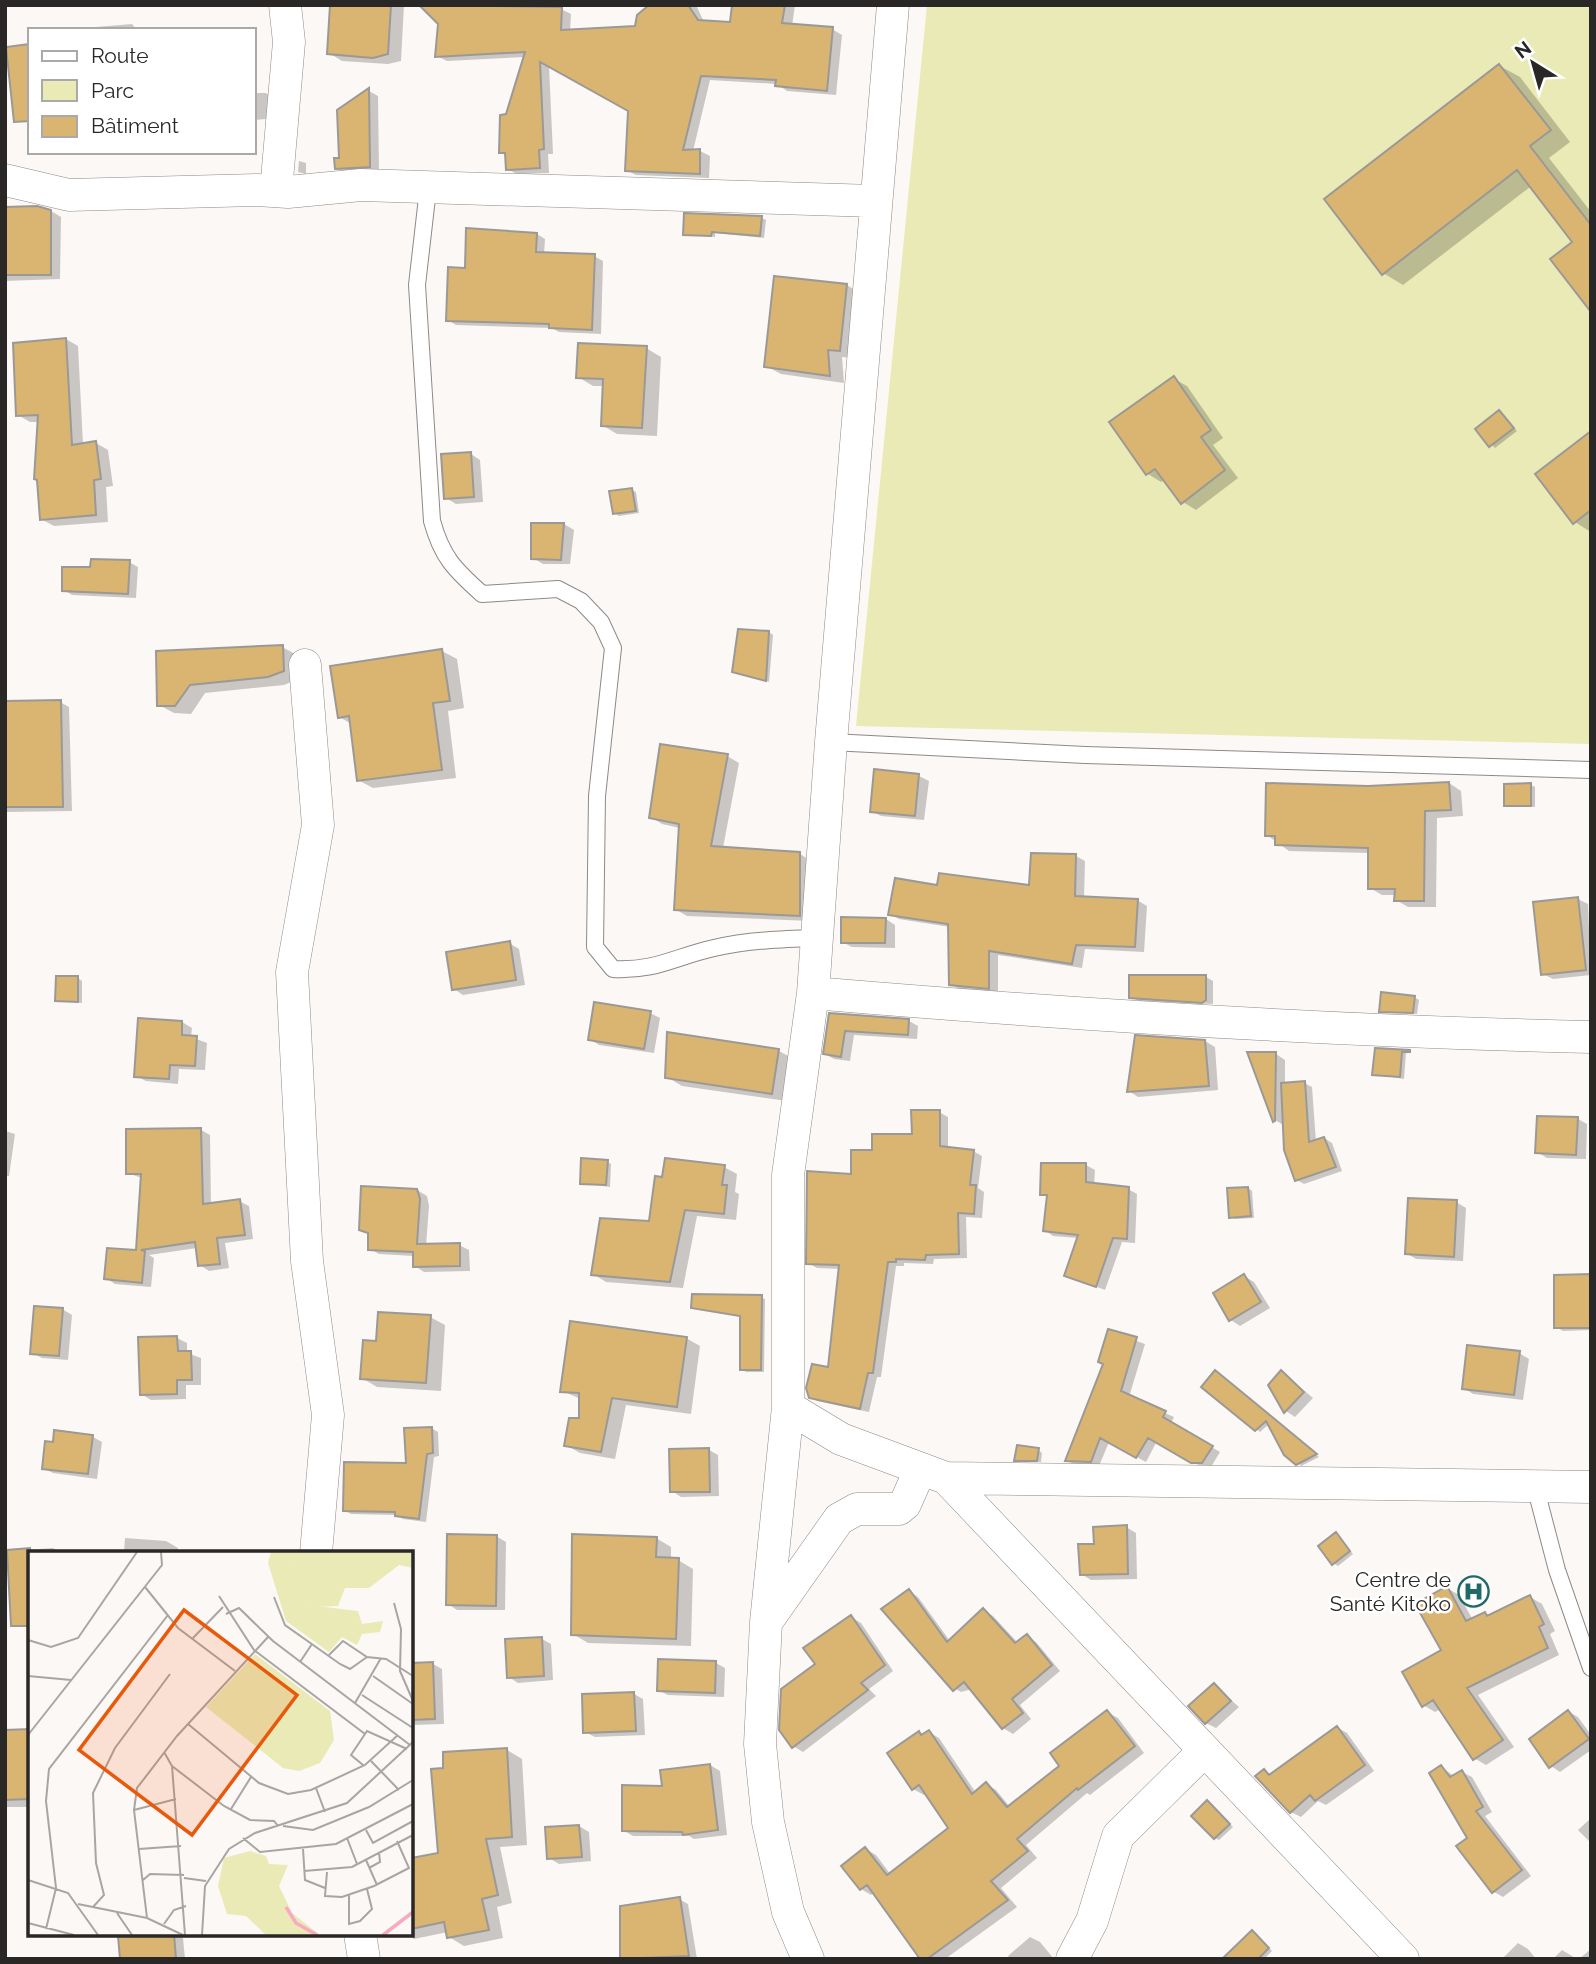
<svg xmlns="http://www.w3.org/2000/svg" width="1596" height="1964" viewBox="0 0 1596 1964" font-family="Raleway,sans-serif">
  <style>
    .green { fill: #e9eab6 }
    .shadow { fill: #0003 }
    .building { fill: #dab572; stroke: #9b9995; stroke-width: 2 }
    .lines { fill: none; stroke-linecap: round; stroke-linejoin: round }
    .lane-casing { stroke: #8e8987; stroke-width: 18 }
    .street-casing { stroke: #8e8987; stroke-width: 33 }
    .lane { stroke: #fff; stroke-width: 16 }
    .street { stroke: #fff; stroke-width: 32 }
    .labels { text-anchor: middle; stroke-width: 5; stroke-linejoin: round; paint-order: stroke }
    .poi-label { font-size: 21px; fill: #2a2827; stroke: #fff; text-anchor: end }
    .inset-river { fill: none; stroke: #f8aac1; stroke-width: 3.5 }
    .inset-road { fill: none; stroke: #a8a5a3; stroke-width: 2 }
    .view { fill: #e8590c; fill-opacity: 0.15; stroke: #e8590c; stroke-width: 3.5 }
    .inset-edge { fill: none; stroke: #2a2827; stroke-width: 3.5 }
  </style>
  <rect width="100%" height="100%" fill="#fcf8f5"/>
  <!-- green -->
  <path class="green" d="M927,5H1591V744L856,726Z"/>
  <!-- shadow -->
  <path class="shadow" d="M332,5H404L401,61L388,64L342,61L329,53Z
    M436,5L561,9L571,14L570,31L637,27L651,5H696L704,22L732,24L734,5H795L792,26L832,29L842,35L836,95L787,91L777,84L710,80L693,151H700L710,156L709,178L636,175L626,170L630,110L549,66L553,154H548L549,173L517,174L507,169V156L500,152L507,115L525,57L447,61L437,56L440,23Z
    M132,24L137,30H96V27Z
    M1500,66L1520,77L1570,142L1549,158L1591,212V309L1574,242L1530,187L1403,285L1383,273Z
    M254,72L256,93H266L279,101L278,118L254,120Z
    M369,91L378,96L379,172L346,174L337,168L340,159L339,111Z
    M299,161L306,163V174L298,172Z
    M5,209L51,211L61,217L60,279L5,281Z
    M762,218L766,220L764,238L715,233V237L685,234Z
    M537,234L545,239L544,254L594,256L603,261L601,334L559,332L552,328L456,325L448,320L467,270Z
    M847,285L861,294L854,358L842,357L844,383L781,374L766,366Z
    M66,339L78,346L83,445L96,443L108,450L113,486L106,487L108,522L54,526L41,519L39,422H30L18,415Z
    M646,348L661,357L657,436L617,434L602,425L605,386H593L578,377Z
    M1174,379L1187,386L1223,438L1213,445L1238,478L1196,510L1183,502L1165,479L1161,482L1148,474L1111,423Z
    M1499,412L1517,431L1495,448L1477,429Z
    M1591,433V530L1589,531L1575,522Z
    M471,454L480,460L483,502L456,504L446,498Z
    M632,490L636,492L639,513L619,516L614,513Z
    M564,524L574,530L570,564H543L533,558V525Z
    M129,562L138,567L136,598L72,595L64,590L92,569Z
    M769,632L773,635L769,682L734,671Z
    M282,647L297,655L298,679L284,685L205,693L191,714L174,713L159,705L158,653Z
    M442,651L457,659L464,708L448,711L456,778L373,788L358,780L352,724L339,717Z
    M60,702L69,707L72,811L6,812L5,703Z
    M727,756L739,763L723,848L800,854L811,861V921L687,916L675,909L680,828L662,824L651,817Z
    M876,771L919,776L929,781L924,820L881,816L871,811Z
    M1449,783L1461,791L1463,816L1437,818L1436,907H1408L1396,900V895H1382L1370,888V853L1289,851L1267,835L1368,787Z
    M1531,785L1535,787V807L1506,805Z
    M1076,856L1085,861L1084,898L1137,900L1147,906L1144,952L1085,949L1082,968L998,955V993L960,990L951,984L950,927L899,919L890,914L938,887H1031Z
    M1578,899L1588,904L1591,975L1553,979L1543,974Z
    M886,919L895,925V948L852,947L842,942Z
    M509,943L519,949L525,985L463,995L454,989Z
    M1131,977H1206L1213,981V1004L1139,1001L1131,997Z
    M78,978L82,981V1003L57,1000Z
    M1414,997L1419,1000L1417,1014L1381,1011Z
    M650,1013L660,1018L654,1053L599,1045L590,1039Z
    M830,1015L909,1021L918,1026L917,1039L854,1035L850,1061L834,1059L825,1054Z
    M182,1022L192,1028L191,1037L207,1043L205,1070L179,1069L178,1084L146,1081L136,1076Z
    M1205,1041L1215,1047L1218,1090L1138,1097L1129,1091Z
    M1377,1050L1414,1054L1406,1053L1404,1079L1374,1074Z
    M779,1051L794,1059L787,1101L682,1086L667,1077Z
    M1276,1054L1285,1060V1085L1304,1083L1312,1087L1316,1142L1324,1138L1332,1143L1342,1171L1304,1184L1297,1180L1285,1126L1275,1120Z
    M939,1112L948,1117V1149L973,1151L982,1156L978,1188L984,1192L982,1218L966,1217L967,1258L934,1259L933,1264L904,1263V1266H896L881,1377H877L869,1412L817,1401L808,1396L813,1366L829,1370L840,1269L817,1268L808,1263L853,1176L874,1152L913,1136Z
    M1578,1119L1587,1124L1586,1159L1547,1158L1537,1152Z
    M201,1130L210,1135L211,1205L239,1201L249,1206L253,1239L225,1243L229,1268L209,1271L200,1265L197,1248L149,1255L154,1258L151,1287L115,1284L106,1278L137,1252L142,1178L127,1173Z
    M5,1131L15,1134L9,1176H5Z
    M607,1162L611,1164L610,1187L582,1183Z
    M1086,1165L1095,1170L1094,1185L1128,1189L1137,1194L1135,1243L1122,1242L1105,1290L1066,1275L1078,1238L1053,1236L1044,1230L1048,1197L1042,1194Z
    M724,1167L737,1174L735,1192L739,1194L736,1220L697,1216L683,1288L606,1282L593,1274L651,1223Z
    M1248,1188L1252,1191L1254,1218L1235,1219L1231,1217Z
    M417,1190L427,1196L429,1206L426,1246L459,1245L469,1250L470,1271L424,1272L415,1266L414,1256L379,1254L370,1249V1234L360,1229Z
    M1456,1202L1466,1208L1463,1261L1416,1259L1406,1253Z
    M1244,1276L1254,1282L1270,1308L1240,1326L1231,1320L1215,1294Z
    M1591,1276V1330L1563,1331L1556,1327Z
    M761,1297L765,1299L764,1372H746L741,1369L742,1316L693,1307Z
    M62,1309L72,1315L68,1360L42,1358L32,1353Z
    M430,1317L445,1325L441,1391L377,1387L362,1378L377,1343Z
    M1109,1331L1145,1344L1129,1397L1174,1417L1171,1423L1220,1452L1211,1467H1202L1157,1441L1146,1462L1109,1442L1099,1466L1076,1465L1067,1461L1105,1364Z
    M177,1338L187,1343V1353L201,1358V1385H186V1399L151,1400L141,1394Z
    M686,1338L700,1346L691,1414L626,1405L615,1459L580,1453L566,1445L581,1419V1399L562,1391Z
    M1519,1353L1529,1359L1523,1400L1473,1394L1464,1388Z
    M1282,1372L1313,1398L1295,1417L1286,1411L1270,1385Z
    M1220,1375L1319,1457L1301,1466L1269,1424L1260,1432L1256,1429Z
    M431,1428L438,1432L439,1456L434,1457L426,1522L403,1519L396,1515L351,1514L344,1510L408,1465Z
    M93,1437L102,1442L97,1479L53,1473L43,1468L54,1444Z
    M709,1450L718,1455L719,1496L681,1497L672,1491Z
    M1038,1450L1042,1453L1041,1462L1016,1460Z
    M1126,1527L1136,1533L1137,1579L1091,1580L1081,1574L1096,1546Z
    M1336,1535L1353,1554L1338,1566L1333,1563Z
    M496,1536L506,1542L505,1610H457L448,1604Z
    M125,1538L166,1541L178,1548V1553H124Z
    M656,1538L671,1547V1560H678L693,1569L691,1646L588,1643L573,1634Z
    M53,1548L61,1553L9,1551Z
    M1447,1588L1459,1595L1473,1620L1485,1614L1489,1617L1530,1597L1542,1604L1555,1631L1550,1634L1559,1655L1478,1695L1514,1747L1486,1765L1474,1758L1441,1709L1435,1712L1423,1705L1444,1651Z
    M909,1591L918,1597L950,1641L983,1610L993,1616L1018,1643L1027,1637L1036,1642L1060,1671L1020,1705L1031,1719L1013,1734L1003,1728L972,1689L961,1692L951,1686Z
    M851,1617L861,1623L893,1671L869,1689L876,1696L803,1752L793,1746L817,1664Z
    M542,1639L551,1644L553,1680L518,1683L509,1677Z
    M716,1663L725,1668L724,1697L668,1695L658,1690Z
    M433,1664L442,1669L444,1724L411,1725V1665Z
    M1214,1685L1239,1707L1216,1728L1206,1723Z
    M634,1694L643,1699L645,1735L595,1737L585,1732Z
    M1107,1712L1118,1718L1144,1753L1090,1795L1087,1793L1026,1845L1037,1858L1001,1888L1017,1907L945,1959H922L874,1893L871,1895L861,1889L866,1849L876,1855L891,1875L950,1828L927,1793L924,1795L913,1789L919,1734L923,1736L929,1732L939,1738L976,1793L986,1784L996,1790L1010,1807L1062,1766Z
    M1569,1712L1578,1717L1591,1735V1750L1560,1772L1551,1766Z
    M1338,1728L1347,1733L1374,1771L1326,1805L1318,1801L1301,1817L1291,1812L1264,1771L1272,1775Z
    M30,1731V1807H5V1732Z
    M507,1750L522,1759L527,1845L500,1847L512,1903L497,1907L503,1938L464,1946L449,1937L448,1932L414,1939L406,1934H411V1860L440,1854L445,1769Z
    M710,1765L720,1771L727,1835L694,1839L689,1836H633L623,1830L664,1787Z
    M1441,1767L1454,1776L1462,1772L1472,1777L1492,1812L1485,1816L1531,1876L1503,1897L1494,1892L1459,1846L1469,1838Z
    M1208,1802L1233,1827L1219,1840L1215,1838Z
    M1591,1818V1843L1578,1830Z
    M579,1826L589,1832L591,1861L559,1864L549,1858Z
    M679,1899L688,1904L697,1959H621Z
    M1253,1932L1272,1951L1264,1959H1236Z
    M152,1934H177L183,1938L185,1959H122L120,1938Z
    M1030,1937L1040,1942L1054,1959H1010L1008,1956Z
    M1518,1943L1528,1949L1536,1959H1502Z
    M1591,1949V1959H1579Z
    M1562,1950L1572,1956L1575,1959H1553Z"/>
  <!-- building -->
  <path class="building" d="M330,5H391L388,54L373,58L327,54Z
    M419,5L562,7L561,30L635,26L637,15L649,5H688L698,20L730,22L732,5H785L782,23L833,27L827,91L775,86L776,80L701,76L683,150L700,149V174L625,171L628,111L540,62L544,149L539,150L540,168L506,170L505,153H499L500,115L506,114L525,52L435,57L438,24Z
    M30,44V121L14,122L6,47Z
    M1499,64L1551,130L1530,146L1591,225V312L1550,259L1572,242L1517,170L1382,275L1324,199Z
    M369,88L370,167L335,169L334,158H339L337,110Z
    M37,206L51,210V275H5V207Z
    M684,213L762,216L760,236L712,232L711,236L683,235Z
    M466,228L537,233L536,252L595,254L592,330L549,328V324L446,321L448,267L465,268Z
    M774,276L847,284L840,351L828,350L830,376L764,367Z
    M66,338L72,445L96,441L101,479L94,480L96,515L40,520L37,480L34,479L38,415L16,416L13,343Z
    M578,343L647,346L642,428L601,426L603,379L576,378Z
    M1174,376L1211,430L1201,437L1225,470L1181,504L1155,469L1146,475L1109,422Z
    M1499,410L1514,428L1489,447L1475,429Z
    M1591,431V510L1573,524L1535,474Z
    M471,452L474,497L444,499L441,454Z
    M632,488L636,511L613,514L609,491Z
    M531,523H564L561,560L531,559Z
    M91,559L130,560L128,594L62,591V567H90Z
    M738,629L769,631L766,681L732,672Z
    M283,645L284,671L268,677L190,685L175,706H157L156,651Z
    M442,649L450,701L433,703L442,770L357,781L349,716L338,718L330,666Z
    M61,700L63,807H5V701Z
    M660,744L728,754L711,846L800,852V916L674,910L679,824L649,818Z
    M874,769L919,774L915,816L870,812Z
    M1449,782L1451,810L1425,811L1424,901H1394L1395,889H1368V848L1275,845V836H1265L1266,783L1368,786Z
    M1531,783V806H1504V784Z
    M1031,853L1076,854L1075,896L1138,899L1135,947L1076,945L1072,964L989,951V989L949,985L948,924L888,915L895,878L937,885L939,873L1029,885Z
    M1578,897L1586,970L1541,975L1533,902Z
    M841,917L886,918L885,943H841Z
    M510,941L516,980L452,990L446,952Z
    M1129,975H1206V1000L1202,1003L1129,998Z
    M56,976H78V1002L55,1001Z
    M1381,992L1415,996L1413,1013L1379,1012Z
    M594,1002L651,1011L644,1049L588,1040Z
    M829,1013L909,1019L908,1035L845,1031L841,1057L823,1054Z
    M138,1018L182,1021V1035L197,1036L195,1066L170,1065L169,1079L134,1077Z
    M667,1032L779,1049L772,1094L665,1078Z
    M1135,1035L1205,1040L1209,1086L1127,1092Z
    M1375,1048L1410,1050V1052H1402L1400,1077L1372,1075Z
    M1247,1052H1276L1275,1121L1273,1122Z
    M1305,1081L1309,1142L1324,1137L1336,1167L1295,1181L1284,1150L1281,1083Z
    M911,1110H940V1146L974,1150L970,1185H976L974,1214L958,1213L959,1254L926,1255L925,1260L896,1259V1262H888L873,1373H868L860,1409L809,1398L806,1388L812,1364L828,1367L839,1265L806,1264L807,1171L851,1174V1150H872V1134H912Z
    M1537,1116L1578,1117L1576,1155L1535,1153Z
    M201,1128L203,1204L240,1199L245,1235L217,1238L220,1264L198,1266L195,1242L141,1250L145,1251L142,1283L104,1279L107,1248L136,1250L141,1174H126V1129Z
    M581,1158L608,1160L606,1185L580,1184Z
    M665,1158L725,1165L722,1185H727L724,1214L685,1210L670,1282L591,1275L600,1218L649,1221L655,1176L662,1177Z
    M1041,1163H1086V1182L1129,1187L1127,1239L1113,1238L1096,1287L1064,1276L1078,1235L1043,1231L1047,1195H1040Z
    M361,1186L417,1189L420,1199L417,1244L460,1243V1266L413,1267V1252L368,1250V1233L359,1230Z
    M1248,1187L1251,1216L1229,1218L1227,1188Z
    M1408,1198L1457,1200L1454,1257L1405,1254Z
    M1244,1274L1261,1302L1229,1321L1213,1293Z
    M1591,1274V1328H1554V1275Z
    M692,1294L762,1295L761,1370H740V1316L691,1308Z
    M34,1306L63,1308L59,1356L30,1354Z
    M378,1312L431,1315L426,1383L360,1379L363,1340L376,1341Z
    M570,1321L687,1337L677,1407L612,1398L601,1452L564,1446L569,1418H579V1393L560,1392Z
    M1108,1329L1137,1337L1121,1391L1166,1411L1163,1417L1213,1446L1202,1463H1191L1148,1438L1136,1458L1100,1438L1091,1462L1065,1461L1103,1364L1098,1362Z
    M177,1336L178,1351H191L192,1380H177V1394L140,1395L138,1337Z
    M1467,1345L1520,1351L1514,1395L1462,1389Z
    M1215,1370L1271,1416L1317,1454L1296,1465L1284,1455L1266,1421L1255,1431L1201,1387Z
    M1281,1370L1304,1392L1284,1413L1268,1385Z
    M432,1427L433,1453L427,1454L419,1519L395,1516V1512L343,1511L344,1462L406,1463L404,1428Z
    M54,1430L93,1435L88,1474L42,1469L45,1441L53,1442Z
    M1017,1445L1039,1448L1037,1461H1014Z
    M709,1448L710,1492H670L669,1449Z
    M1127,1525L1128,1574L1080,1575L1078,1544H1094L1093,1527Z
    M1336,1532L1350,1551L1332,1565L1318,1546Z
    M447,1534L497,1535L496,1606L446,1605Z
    M572,1534L657,1537L656,1557L679,1558L676,1639L571,1635Z
    M30,1548V1626H11L7,1550Z
    M1447,1586L1466,1621L1485,1612L1487,1616L1530,1595L1544,1624L1539,1627L1548,1648L1467,1688L1503,1740L1473,1760L1433,1700L1422,1707L1402,1672L1441,1650L1415,1604Z
    M909,1589L947,1642L983,1608L1015,1643L1027,1634L1052,1665L1012,1699L1023,1713L1002,1729L964,1682L953,1691L881,1609Z
    M851,1615L885,1665L861,1683L868,1690L792,1748L779,1730L781,1689L815,1664L803,1648Z
    M542,1637L544,1676L507,1678L505,1639Z
    M658,1659L716,1661L715,1693L657,1691Z
    M433,1662L435,1719L411,1720V1663Z
    M1214,1683L1231,1701L1205,1724L1188,1706Z
    M634,1692L636,1731L583,1733L582,1694Z
    M1107,1710L1135,1746L1078,1790L1077,1788L1017,1839L1028,1851L991,1881L1008,1900L927,1959H920L867,1885L860,1890L841,1866L865,1847L887,1875L948,1828L919,1785L912,1790L887,1753L919,1731L921,1735L929,1730L972,1794L986,1782L1007,1807L1059,1766L1050,1753Z
    M1568,1710L1589,1739L1549,1768L1529,1739Z
    M1337,1726L1365,1765L1315,1801L1310,1795L1290,1813L1255,1776L1264,1769L1269,1775Z
    M30,1729V1799L5,1800V1730Z
    M507,1748L512,1837L486,1839L498,1895L482,1899L489,1930L447,1938L444,1922L411,1929V1858L438,1853L431,1769L443,1768V1752Z
    M710,1764L718,1830L683,1835L682,1832L622,1831V1785L662,1786L660,1770Z
    M1441,1765L1450,1777L1462,1770L1483,1807L1476,1811L1522,1870L1492,1893L1456,1846L1467,1838L1429,1773Z
    M1207,1800L1230,1824L1214,1839L1191,1816Z
    M579,1825L582,1857L547,1859L545,1827Z
    M680,1897L689,1956L620,1959V1906Z
    M1252,1930L1269,1948L1258,1959H1222Z
    M174,1934L176,1959H120L118,1936Z"/>
  <g class="lines">
    <defs>
      <path id="lane" d="M428,189L417,285L432,521C442,557 454,569 482,594L558,589L581,601L601,622L613,648L597,796L595,947L613,969C657,971 674,957 714,948C748,940 784,939 818,938
        M831,742L1085,755L1591,770
        M1535,1486L1557,1570L1591,1668"/>
      <path id="street" d="M5,180L69,195L257,190L288,192L361,185L874,201
        M276,191L289,42L285,5
        M305,665L318,825L292,972L307,1261L328,1415L316,1553
        M813,993C1072,1015 1331,1031 1591,1037
        M788,1407L841,1439L946,1478L1591,1487
        M946,1478L1403,1959
        M767,1621L839,1519L857,1509H899L905,1504L920,1470
        M360,1934L364,1959
        M808,1959L788,1912L768,1822L760,1744L766,1622L788,1407V1175L813,993L831,742L893,5
        M1072,1959L1092,1921L1118,1836L1204,1751"/>
    </defs>
    <!-- lane casing -->
    <use href="#lane" class="lane-casing"/>
    <!-- street casing -->
    <use href="#street" class="street-casing"/>
    <!-- lane -->
    <use href="#lane" class="lane"/>
    <!-- street -->
    <use href="#street" class="street"/>
  </g>
  <!-- icons -->
  <defs>
    <symbol id="hospital-ring" viewBox="-11 -11 22 22"><circle r="9.5" fill="#fff" stroke="#1f6a67" stroke-width="1.5"/><path d="M-5-5h3v3.5h4V-5h3V5h-3V1.5h-4V5h-3Z" fill="#1f6a67"/></symbol>
  </defs>
  <g fill-rule="evenodd">
    <use href="#hospital-ring" x="1456" y="1574" width="35" height="35"/>
  </g>
  <g class="labels">
    <!-- poi labels -->
    <g class="poi-label">
      <text x="1451" y="1587">Centre de<tspan x="1451" dy="24">Santé Kitoko</tspan></text>
    </g>
  </g>
  <!-- overview -->
  <g transform="translate(28 1551)">
    <rect width="385" height="385" fill="#fcf8f5"/>
    <path d="M271,1H385V17L371,14L341,37H317L310,55L289,56L280,54L265,12ZM227,103L302,160L306,189L292,212L271,220L255,217L178,156ZM222,300L238,305L241,313L260,314L251,335L264,362L292,384H238L218,365L199,363L190,335L196,307Z" fill="#e9eab6"/>
    <path d="M243,1H271L265,12L281,42L280,54L330,60L334,73L355,70L352,81L334,83L329,94L314,86L301,101L258,70L240,12Z" fill="#e9eab6"/>
    <path class="inset-river" d="M258,356L268,372L289,384M355,384L385,361"/>
    <path class="inset-road" d="M117,36L150,77L207,120M191,45L226,99L337,183M246,46L257,74L312,113L322,118L339,106M366,52L373,78L372,120L385,150M198,63L211,57L245,90L382,194M165,87L195,56M0,89L23,96L50,87L109,1M301,104L315,90L339,106L358,108L385,125M272,111L284,93M0,125L43,129M345,125L385,153M334,144L385,177M327,152L353,107M160,173L231,232L260,243L283,239L337,214L370,184M0,184L134,14L133,1M136,201L144,215L196,255L222,269L246,270L250,275M343,210L371,239M335,214L323,204L339,180L379,198M144,215L157,384M288,237L297,261M203,258L223,226M106,259L148,248M255,275L285,279L341,256L385,229M338,279L345,292L385,270M215,287L232,301L308,293L385,253M319,287L329,313M111,298L153,295M275,298L277,329L297,337M338,309L349,334M341,317L352,311L351,301M276,320L324,316L385,284M299,321L297,345L314,346L346,335L381,317L369,290M156,327L178,330M0,329L40,342L70,384M115,329L122,323L156,324M321,344V373L332,370L344,358L339,338M50,353L119,367L155,384M65,356L76,344L68,312L65,242L87,197L142,123M89,362L104,384M119,367L106,259L109,237L149,185L240,86M0,372L46,384M136,373L146,359L158,355M18,378L28,337L18,250L21,218L140,64M174,384L177,335L201,298L227,282L319,252L385,191"/>
    <path class="view" d="M156,59L269,144L164,284L51,199Z"/>
    <rect width="385" height="385" class="inset-edge"/>
  </g>
  <!-- border -->
  <rect width="1596" height="1964" fill="none" stroke="#2a2827" stroke-width="14"/>
  <!-- legend -->
  <rect x="28" y="28" width="228" height="126" fill="#ffffff" stroke="#aaa9a9" stroke-width="2"/>
  <rect x="42" y="51" width="35" height="10" fill="#ffffff" stroke="#aaa9a9" stroke-width="2"/>
  <text x="91" y="63" font-size="21" fill="#2a2827">Route</text>
  <rect x="42" y="80" width="35" height="21" fill="#e9eab6" stroke="#aaa9a9" stroke-width="2"/>
  <text x="91" y="98" font-size="21" fill="#2a2827">Parc</text>
  <rect x="42" y="116" width="35" height="21" fill="#dab572" stroke="#aaa9a9" stroke-width="2"/>
  <text x="91" y="133" font-size="21" fill="#2a2827">Bâtiment</text>
  <!-- north arrow -->
  <g transform="translate(1533 63) rotate(323)" stroke="#ffffff" stroke-width="5" paint-order="stroke">
  <path d="M0-5L12 26L0 18L-12 26Z" fill="#2a2827"/>
  <text y="-10" font-size="19" font-weight="bold" text-anchor="middle" fill="#2a2827">N</text>
  </g>
</svg>
